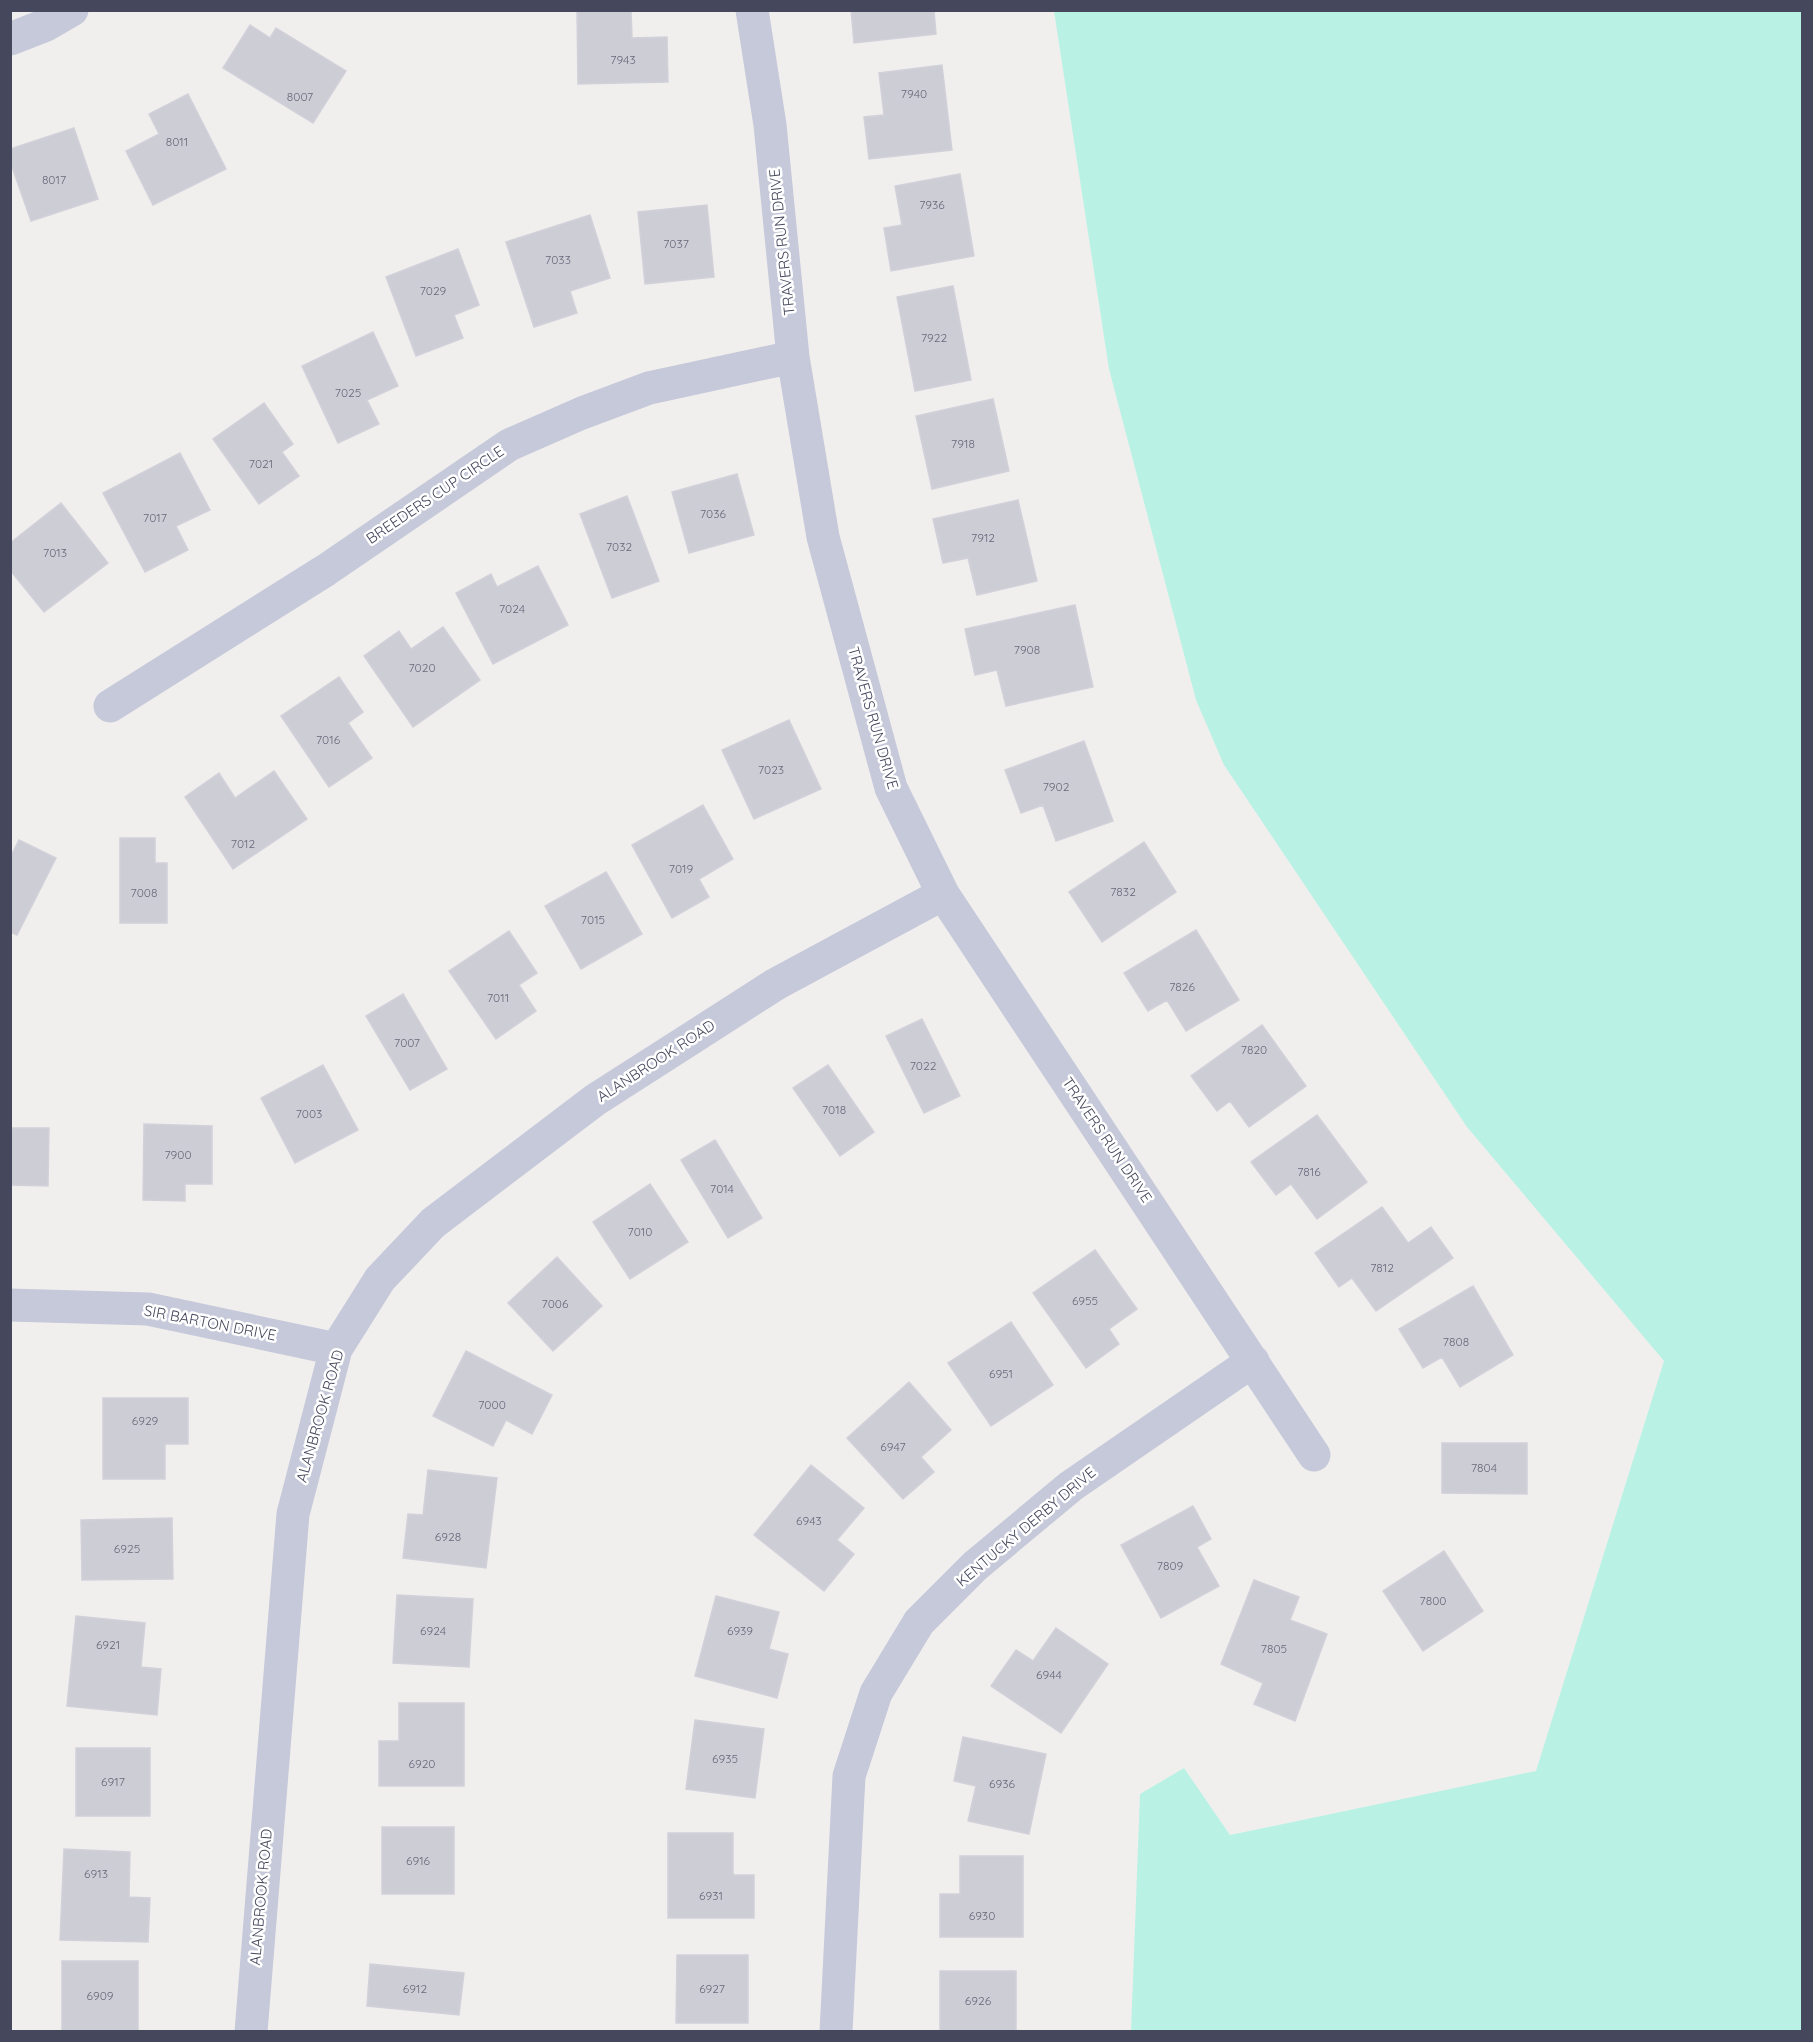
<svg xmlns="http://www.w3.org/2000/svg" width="1813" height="2042" viewBox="0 0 1813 2042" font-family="Quicksand,sans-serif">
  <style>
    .green { fill: #b9f2e4 }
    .building { fill: #cdcdd6; stroke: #d2d1da; stroke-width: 1.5 }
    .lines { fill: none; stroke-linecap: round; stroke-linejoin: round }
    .minor { stroke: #c6c9d9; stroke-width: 33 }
    .labels { text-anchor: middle; stroke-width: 5; stroke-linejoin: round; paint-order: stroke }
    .number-label { font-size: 12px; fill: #67697b }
    .street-label { font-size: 15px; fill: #45485d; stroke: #fff }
  </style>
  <rect width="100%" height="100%" fill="#f1efee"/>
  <!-- green -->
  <path class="green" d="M1054,11H1802V2031H1131L1140,1794L1184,1768L1230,1835L1536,1771L1664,1361L1467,1127L1224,765L1196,700L1109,369Z"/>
  <!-- building -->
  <path class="building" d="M577,10H631L632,38L667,37L668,82L578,84Z
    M851,10H934L936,34L854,43Z
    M250,25L270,38L276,28L346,71L313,123L223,68Z
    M942,65L952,150L869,159L864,117L884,115L879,73Z
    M188,94L226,169L153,205L126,151L159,134L149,114Z
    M74,128L98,199L31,221L10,161V149Z
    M960,174L974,256L891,271L884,228L902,225L895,186Z
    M707,205L714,277L645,284L638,212Z
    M590,215L610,278L570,291L577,313L534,327L506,242Z
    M458,249L479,305L454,315L463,338L416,356L386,277Z
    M953,286L971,380L915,391L897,297Z
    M373,332L398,386L367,400L379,424L338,443L302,366Z
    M993,399L1009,471L932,489L916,416Z
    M264,403L293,444L282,452L299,476L259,504L213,439Z
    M180,453L210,510L176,526L188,550L145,572L103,493Z
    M737,474L754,535L689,553L672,492Z
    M627,496L659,581L612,598L580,514Z
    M1018,500L1037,581L977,595L968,558L943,563L933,519Z
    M61,503L108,563L44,612L10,570V543Z
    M538,566L568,625L493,664L456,593L491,574L497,587Z
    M1075,605L1093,687L1006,706L997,670L975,675L965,629Z
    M443,627L480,680L413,727L364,656L399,631L411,649Z
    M339,677L363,712L348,723L372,758L329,787L281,716Z
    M789,720L821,789L754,819L722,750Z
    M1084,741L1113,821L1056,841L1043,805L1021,813L1005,770Z
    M274,771L307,819L233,869L185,797L219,773L235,798Z
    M703,805L733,859L699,879L709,897L672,918L632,845Z
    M120,838H155V863H167V923H120Z
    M19,840L56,858L17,935L10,932V858Z
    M1144,842L1176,892L1102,942L1069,892Z
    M606,872L642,934L581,969L545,906Z
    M1196,930L1239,1000L1186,1031L1167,1000L1148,1011L1124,973Z
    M509,931L537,973L519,985L536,1011L496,1039L449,971Z
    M403,994L447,1069L410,1090L366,1016Z
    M922,1019L960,1096L924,1113L886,1036Z
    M1262,1025L1306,1086L1249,1127L1230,1101L1217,1111L1191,1076Z
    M323,1065L358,1130L295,1163L261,1098Z
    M828,1065L874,1132L840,1156L793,1088Z
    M1317,1115L1367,1182L1317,1219L1291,1184L1276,1195L1251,1162Z
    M144,1124L212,1126V1184H185V1201L143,1200Z
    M10,1128H49L48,1186L10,1185Z
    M715,1140L762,1218L728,1238L681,1160Z
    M650,1184L688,1242L630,1279L593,1222Z
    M1382,1207L1408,1243L1431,1227L1453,1258L1376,1311L1352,1278L1339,1287L1315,1253Z
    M1095,1250L1137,1309L1109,1329L1119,1344L1086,1368L1033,1293Z
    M557,1257L602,1306L553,1351L508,1303Z
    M1473,1286L1513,1355L1460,1387L1442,1357L1423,1368L1399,1329Z
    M1011,1322L1053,1385L991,1426L948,1363Z
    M466,1351L552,1395L532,1434L506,1420L493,1446L433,1416Z
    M909,1382L951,1430L921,1457L934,1472L903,1499L847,1438Z
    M103,1398H188V1444H165V1479H103Z
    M1442,1443H1527V1494L1442,1493Z
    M811,1465L864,1508L837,1540L854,1554L824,1591L754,1535Z
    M428,1470L497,1478L486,1568L403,1558L408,1514L423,1515Z
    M1193,1506L1211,1539L1197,1547L1219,1586L1161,1618L1121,1545Z
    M172,1518L173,1579L82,1580L81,1520Z
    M1444,1551L1483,1611L1423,1651L1383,1591Z
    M1254,1580L1299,1597L1290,1620L1327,1634L1295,1721L1254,1704L1263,1683L1221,1664Z
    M397,1595L473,1599L469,1667L393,1663Z
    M716,1596L779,1612L769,1649L788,1654L777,1698L695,1676Z
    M76,1616L145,1623L141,1667L161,1669L157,1715L67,1706Z
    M1056,1628L1108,1664L1061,1733L991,1686L1016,1650L1033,1661Z
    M399,1703H464V1786H379V1741H399Z
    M695,1720L764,1729L755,1798L686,1789Z
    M963,1737L1046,1754L1029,1834L968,1821L976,1786L954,1781Z
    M76,1748H150V1816H76Z
    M382,1827H454V1894H382Z
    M668,1833H733V1875H754V1918H668Z
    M64,1849L130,1852L129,1897L150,1898L148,1942L60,1940Z
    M960,1856H1023V1937H940V1894H960Z
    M677,1955H748V2023H676Z
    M62,1961H138V2032H62Z
    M370,1964L464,1973L459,2015L367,2006Z
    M940,1971H1016V2032H940Z"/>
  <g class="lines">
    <!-- minor -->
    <path class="minor" d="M752,10L770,125L793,357L823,537L891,788L943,894L1314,1455
      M10,39L46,25L72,10
      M110,706L326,570L509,445L582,413L649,388L793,357
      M10,1305L148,1309L336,1349
      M251,2032L293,1514L336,1349L380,1279L433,1223L595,1100L776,984L943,894
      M836,2032L849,1776L876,1693L919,1622L975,1566L1071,1486L1253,1361"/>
  </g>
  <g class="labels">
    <!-- number labels -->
    <g class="number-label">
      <text x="623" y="64">7943</text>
      <text x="914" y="98">7940</text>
      <text x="300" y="101">8007</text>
      <text x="177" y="146">8011</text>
      <text x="54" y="184">8017</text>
      <text x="932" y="209">7936</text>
      <text x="676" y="248">7037</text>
      <text x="558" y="264">7033</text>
      <text x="433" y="295">7029</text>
      <text x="934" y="342">7922</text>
      <text x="348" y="397">7025</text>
      <text x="963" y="448">7918</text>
      <text x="261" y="468">7021</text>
      <text x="713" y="518">7036</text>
      <text x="155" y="522">7017</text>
      <text x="983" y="542">7912</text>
      <text x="619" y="551">7032</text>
      <text x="55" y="557">7013</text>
      <text x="512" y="613">7024</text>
      <text x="1027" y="654">7908</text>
      <text x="422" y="672">7020</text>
      <text x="328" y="744">7016</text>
      <text x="771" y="774">7023</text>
      <text x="1056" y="791">7902</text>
      <text x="243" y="848">7012</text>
      <text x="681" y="873">7019</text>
      <text x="1123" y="896">7832</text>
      <text x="144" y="897">7008</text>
      <text x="593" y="924">7015</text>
      <text x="1182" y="991">7826</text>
      <text x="498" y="1002">7011</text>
      <text x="407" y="1047">7007</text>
      <text x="1254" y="1054">7820</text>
      <text x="923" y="1070">7022</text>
      <text x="834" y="1114">7018</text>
      <text x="309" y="1118">7003</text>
      <text x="178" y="1159">7900</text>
      <text x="1309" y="1176">7816</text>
      <text x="722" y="1193">7014</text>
      <text x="640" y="1236">7010</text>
      <text x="1382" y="1272">7812</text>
      <text x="1085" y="1305">6955</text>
      <text x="555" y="1308">7006</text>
      <text x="1456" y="1346">7808</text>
      <text x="1001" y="1378">6951</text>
      <text x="492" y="1409">7000</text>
      <text x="145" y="1425">6929</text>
      <text x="893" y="1451">6947</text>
      <text x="1484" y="1472">7804</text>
      <text x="809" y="1525">6943</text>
      <text x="448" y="1541">6928</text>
      <text x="127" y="1553">6925</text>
      <text x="1170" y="1570">7809</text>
      <text x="1433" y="1605">7800</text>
      <text x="433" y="1635">6924</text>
      <text x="740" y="1635">6939</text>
      <text x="108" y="1649">6921</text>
      <text x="1274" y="1653">7805</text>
      <text x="1049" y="1679">6944</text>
      <text x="725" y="1763">6935</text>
      <text x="422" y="1768">6920</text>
      <text x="113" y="1786">6917</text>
      <text x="1002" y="1788">6936</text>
      <text x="418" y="1865">6916</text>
      <text x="96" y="1878">6913</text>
      <text x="711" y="1900">6931</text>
      <text x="982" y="1920">6930</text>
      <text x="415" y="1993">6912</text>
      <text x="712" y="1993">6927</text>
      <text x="100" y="2000">6909</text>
      <text x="978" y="2005">6926</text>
    </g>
    <!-- street labels -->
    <g class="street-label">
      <text transform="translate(782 242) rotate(-96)" y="5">TRAVERS RUN DRIVE</text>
      <text transform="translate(435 495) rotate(-34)" y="5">BREEDERS CUP CIRCLE</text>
      <text transform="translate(873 718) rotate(74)" y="5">TRAVERS RUN DRIVE</text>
      <text transform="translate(656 1061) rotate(-33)" y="5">ALANBROOK ROAD</text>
      <text transform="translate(1107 1140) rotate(56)" y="5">TRAVERS RUN DRIVE</text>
      <text transform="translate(210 1323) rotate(11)" y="5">SIR BARTON DRIVE</text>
      <text transform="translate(320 1416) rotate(-74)" y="5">ALANBROOK ROAD</text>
      <text transform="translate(1026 1527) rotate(-40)" y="5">KENTUCKY DERBY DRIVE</text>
      <text transform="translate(261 1897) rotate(-85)" y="5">ALANBROOK ROAD</text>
    </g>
  </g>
  <!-- border -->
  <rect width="1813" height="2042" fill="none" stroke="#45485d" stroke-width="24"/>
</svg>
